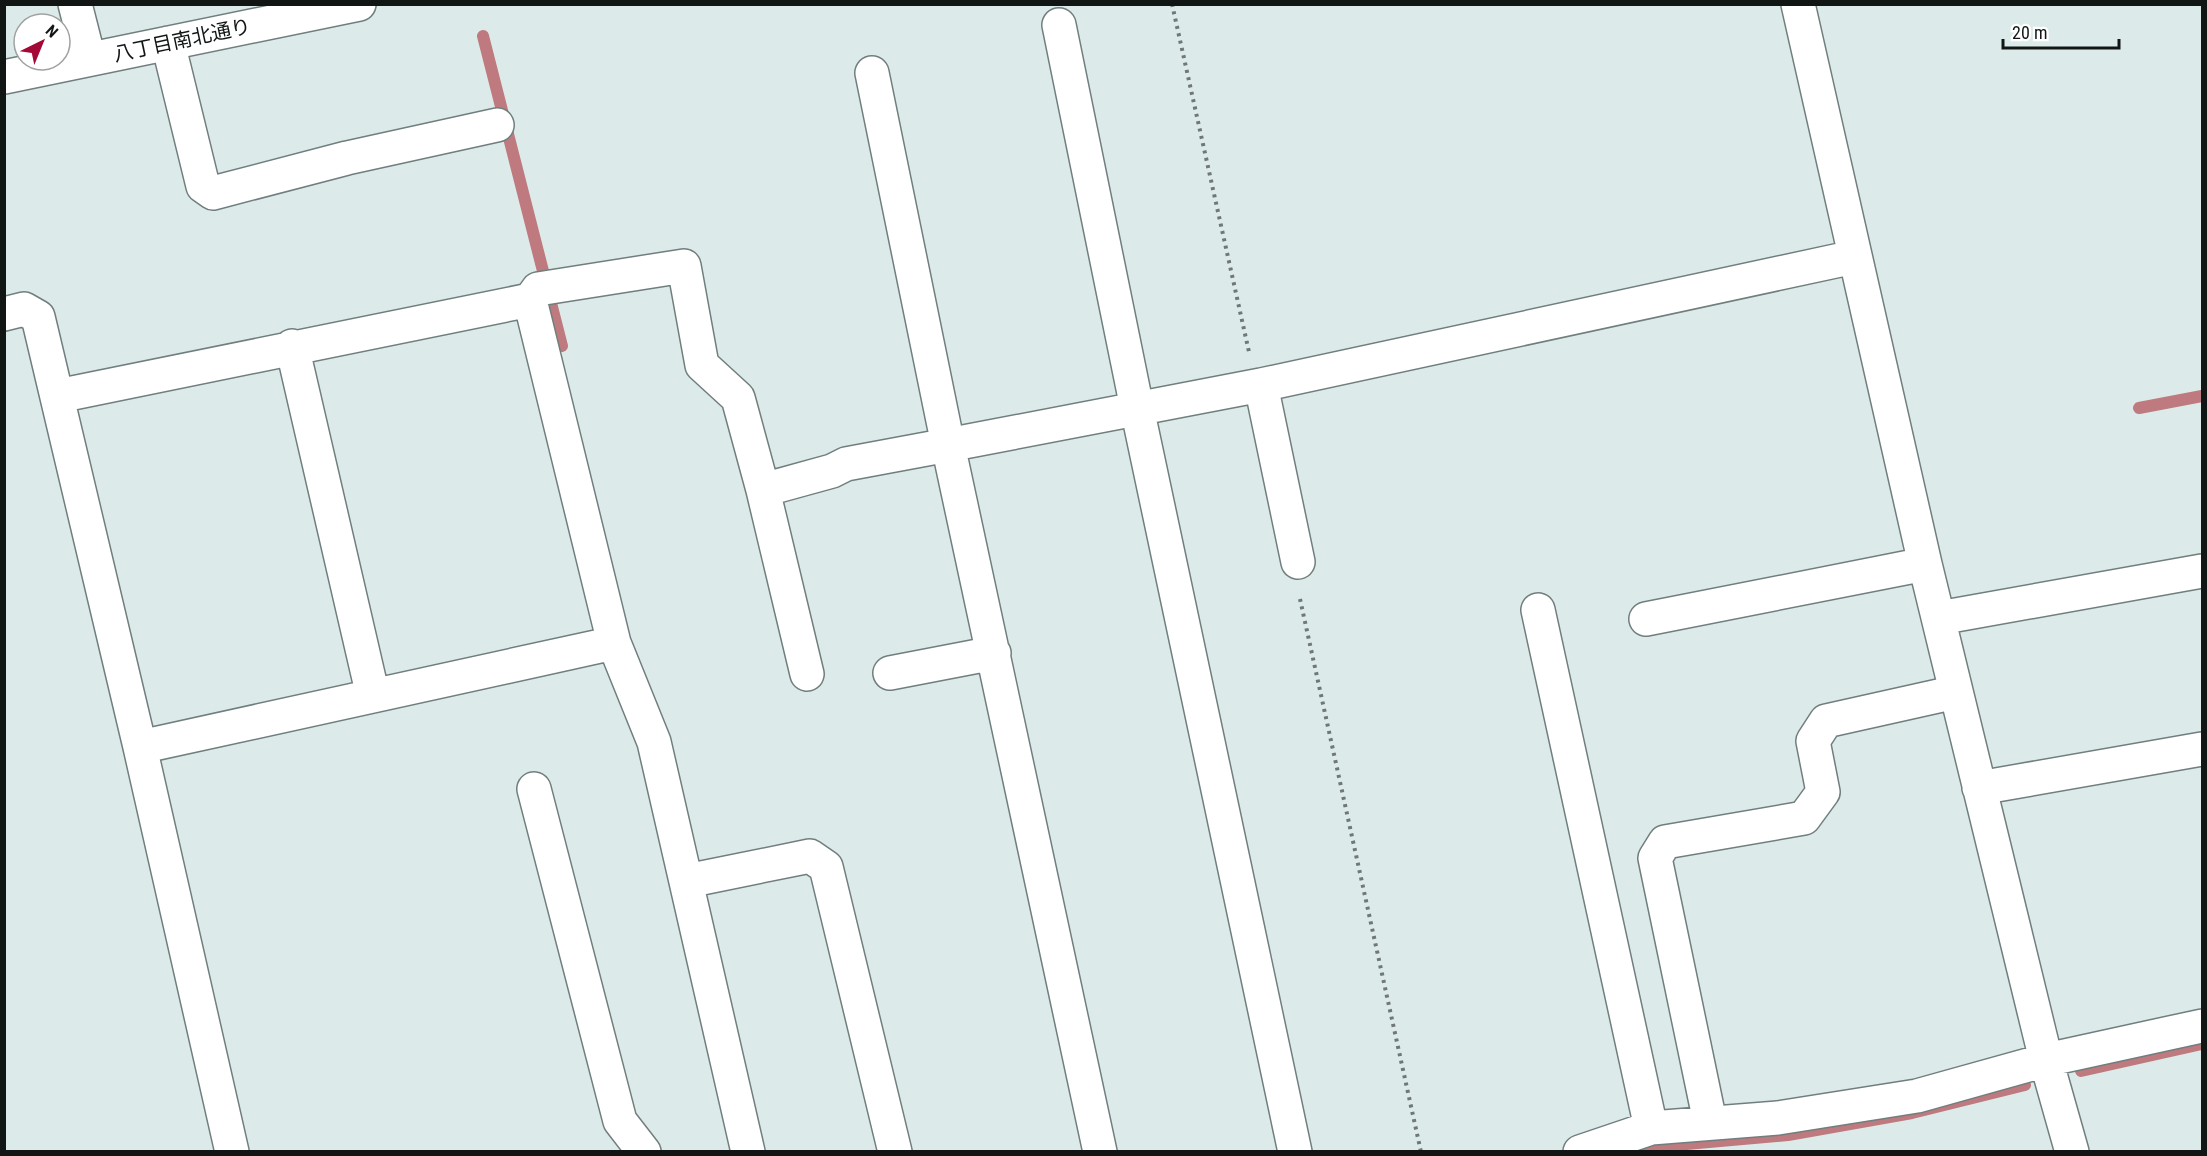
<svg xmlns="http://www.w3.org/2000/svg" width="2207" height="1156" viewBox="0 0 2207 1156" font-family="'Roboto Condensed','Noto Sans JP',sans-serif">
  <style>
    .lines { fill: none; stroke-linecap: round; stroke-linejoin: round }
    .stream { stroke: #bf7a7f; stroke-width: 12 }
    .minor-casing { stroke: #717e7e; stroke-width: 36 }
    .path { stroke: #6f7877; stroke-width: 4; stroke-dasharray: 3 4.5; stroke-linecap: butt }
    .minor { stroke: #fff; stroke-width: 33 }
    .labels { text-anchor: middle; stroke-width: 6; stroke-linejoin: round; paint-order: stroke }
    .street-label { font-size: 20px; fill: #111615; stroke: #fff }
  </style>
  <rect width="100%" height="100%" fill="#dcebea"/>
  <g class="lines">
    <!-- stream -->
    <path class="stream" d="M483,36L544,275
      M550,299L562,346
      M2139,408L2202,396
      M2081,1071L2202,1044
      M1644,1152L1664,1146L1788,1135L1912,1113L2025,1085"/>
    <defs>
      <path id="minor" d="M75,4L89,59
        M1798,4L1925,564L2046,1060L2072,1152
        M1059,25L1137,408L1295,1152
        M168,43L203,186L213,193L347,158L497,125
        M4,77L359,4
        M530,300L614,643L654,742L748,1152
        M4,314L24,309L38,317L140,747L232,1152
        M292,346L373,696
        M1261,385L1298,562
        M58,396L530,300L538,289L684,266L702,365L738,398L763,490
        M1538,610L1651,1128
        M1939,618L2202,571
        M1646,619L1925,564
        M890,673L994,653
        M807,674L763,490L832,471L846,464L948,445L872,73
        M140,747L614,643
        M1979,788L2202,749
        M534,789L620,1121L644,1152
        M687,881L810,856L826,867L895,1152
        M1710,1122L1655,858L1665,842L1804,818L1823,792L1813,741L1826,721L1956,692
        M1100,1152L948,445L1261,385L1854,257
        M1580,1152L1651,1128L1778,1118L1917,1096L2046,1060L2202,1026"/>
    </defs>
    <!-- minor casing -->
    <use href="#minor" class="minor-casing"/>
    <!-- path -->
    <path class="path" d="M1172,4L1249,352
      M1300,599L1421,1152"/>
    <!-- minor -->
    <use href="#minor" class="minor"/>
  </g>
  <g class="labels">
    <!-- street labels -->
    <g class="street-label">
      <text transform="translate(182 40) rotate(-12)" y="7">八丁目南北通り</text>
    </g>
  </g>
  <!-- border -->
  <rect width="2207" height="1156" fill="none" stroke="#111615" stroke-width="12"/>
  <!-- north arrow -->
  <g transform="translate(42 42) rotate(43)"><circle r="28" fill="#ffffff" stroke="#a0a2a1" stroke-width="1.5"/>
  <path d="M0-4.5L10 22L0 15L-10 22Z" fill="#a40836"/>
  <text y="-9" font-size="16" font-weight="bold" text-anchor="middle" fill="#111615">N</text>
  </g>
  <!-- scale -->
  <path d="M2003 39v9h116v-9" fill="none" stroke="#111615" stroke-width="3"/>
  <text x="2012" y="39" font-size="18" fill="#111615" stroke="#ffffff" stroke-width="4.5" paint-order="stroke">20 m</text>
</svg>
